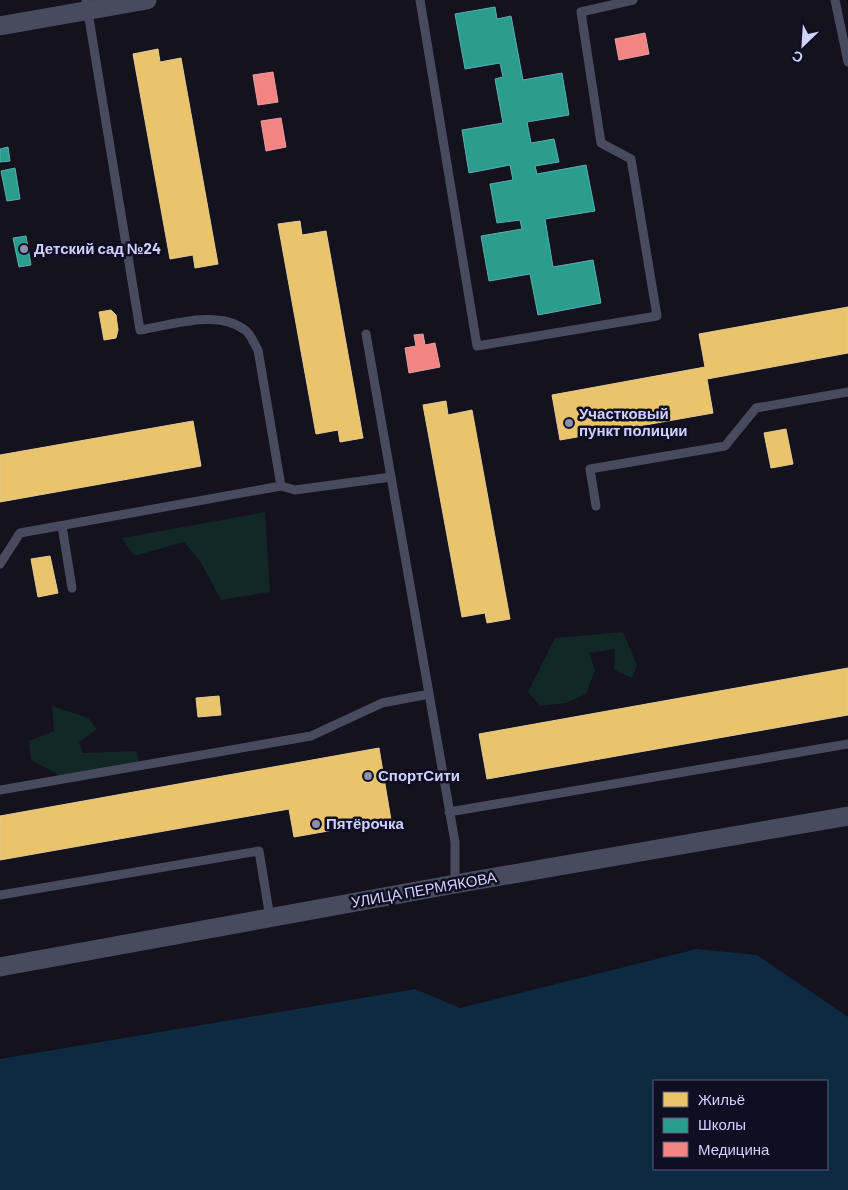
<svg xmlns="http://www.w3.org/2000/svg" width="848" height="1190" viewBox="0 0 848 1190" font-family="Barlow,sans-serif">
  <style>
    .green { fill: #112826 }
    .water { fill: #0e2a42; fill-rule: evenodd }
    .homes { fill: #e9c46a; stroke: #e2c896 }
    .schools { fill: #2a9d8f; stroke: #5cadb0 }
    .health { fill: #f28482; stroke: #e89ba7 }
    .lines { fill: none; stroke-linecap: round; stroke-linejoin: round }
    .service { stroke: #484a5e; stroke-width: 9 }
    .minor { stroke: #484a5e; stroke-width: 19 }
    .poi-dot { fill: #8e8faf; stroke: #0f0e22; stroke-width: 2 }
    .labels { text-anchor: middle; stroke-width: 5; stroke-linejoin: round; paint-order: stroke }
    .poi-label { font-size: 15px; font-weight: bold; fill: #d0d2fe; stroke: #0f0e22; text-anchor: start }
    .street-label { font-size: 15px; fill: #d0d2fe; stroke: #0f0e22 }
  </style>
  <rect width="100%" height="100%" fill="#13121d"/>
  <!-- green -->
  <path class="green" d="M265,512L270,592L221,600L200,561L184,542L134,556L122,538Z
    M623,632L637,665L632,678L614,670L615,649L589,653L595,670L586,694L566,703L540,706L528,692L555,638Z
    M52,706L88,718L97,729L79,742L83,753L137,751L139,766L61,776L31,760L29,741L54,731Z"/>
  <!-- water -->
  <path class="water" d="M697,949L757,955L848,1017V1190H0V1059L415,989L460,1008ZM654,1081H827V1169H654Z"/>
  <!-- homes -->
  <path class="homes" d="M158,49L160,62L181,58L218,264L195,268L193,255L170,259L133,54Z
    M300,221L302,235L326,231L363,438L340,442L338,430L316,434L278,224Z
    M848,307V353L707,379L713,413L560,440L552,395L705,367L699,334Z
    M111,310L116,315L118,330L116,338L104,340L99,312Z
    M446,401L448,415L472,410L510,619L487,623L485,613L462,617L423,405Z
    M193,421L201,466L0,502V455Z
    M786,429L793,464L771,468L764,433Z
    M50,556L58,593L38,597L31,559Z
    M848,668V715L487,779L479,734Z
    M219,696L221,715L198,717L196,698Z
    M379,748L391,820L294,837L289,809L0,860V816Z"/>
  <!-- schools -->
  <path class="schools" d="M495,7L497,19L511,16L523,80L562,73L569,115L527,122L531,143L554,139L559,162L535,166L537,174L586,165L595,211L545,219L553,267L593,260L601,303L538,315L530,274L489,281L481,236L522,229L520,220L497,223L490,184L513,180L510,165L469,173L462,130L503,123L495,79L503,77L500,63L465,69L455,14Z
    M8,147L10,161L0,162V149Z
    M15,168L20,199L7,201L1,171Z
    M26,236L31,265L19,267L13,238Z"/>
  <!-- health -->
  <path class="health" d="M645,33L649,54L619,60L615,39Z
    M273,72L278,102L258,105L253,75Z
    M281,118L286,147L266,151L261,121Z
    M423,334L425,345L435,343L440,367L409,373L405,348L416,346L414,335Z"/>
  <g class="lines">
    <!-- service -->
    <path class="service" d="M86,0L140,330C171,325 218,309 245,330C251,334 254,344 258,350L281,486
      M420,0L477,346L657,316L631,159L601,143L581,12L633,0
      M835,0L848,62
      M366,334L455,842V884
      M596,506L590,469L725,446L756,408L848,392
      M62,526L72,588
      M0,564L20,533L281,486L295,490L391,477
      M0,790L311,736L382,703L429,694
      M449,812L848,744
      M0,895L259,851L270,918"/>
    <!-- minor -->
    <path class="minor" d="M0,26L147,0
      M0,967L455,884L848,816"/>
  </g>
  <!-- markers -->
  <g class="poi-dot">
    <circle cx="24" cy="249" r="5"/>
    <circle cx="569" cy="423" r="5"/>
    <circle cx="368" cy="776" r="5"/>
    <circle cx="316" cy="824" r="5"/>
  </g>
  <g class="labels">
    <!-- poi labels -->
    <g class="poi-label">
      <text x="34" y="254">Детский сад №24</text>
      <text x="579" y="419">Участковый<tspan x="579" dy="17">пункт полиции</tspan></text>
      <text x="378" y="781">СпортСити</text>
      <text x="326" y="829">Пятёрочка</text>
    </g>
    <!-- street labels -->
    <g class="street-label">
      <text transform="translate(424 890) rotate(-10)" y="5">УЛИЦА ПЕРМЯКОВА</text>
    </g>
  </g>
  <!-- legend -->
  <rect x="653" y="1080" width="175" height="90" fill="#0f0e22" stroke="#5c5c7a"/>
  <rect x="663" y="1092" width="25" height="15" fill="#e9c46a" stroke="#5c5c7a"/>
  <text x="698" y="1105" font-size="15" fill="#d0d2fe">Жильё</text>
  <rect x="663" y="1118" width="25" height="15" fill="#2a9d8f" stroke="#5c5c7a"/>
  <text x="698" y="1130" font-size="15" fill="#d0d2fe">Школы</text>
  <rect x="663" y="1142" width="25" height="15" fill="#f28482" stroke="#5c5c7a"/>
  <text x="698" y="1155" font-size="15" fill="#d0d2fe">Медицина</text>
  <!-- north arrow -->
  <g transform="translate(803 45) rotate(205)" stroke="#0f0e22" stroke-width="4" paint-order="stroke">
  <path d="M0-4L9 19L0 12L-9 19Z" fill="#d0d2fe"/>
  <text y="-8" font-size="14" font-weight="bold" text-anchor="middle" fill="#d0d2fe">С</text>
  </g>
</svg>
